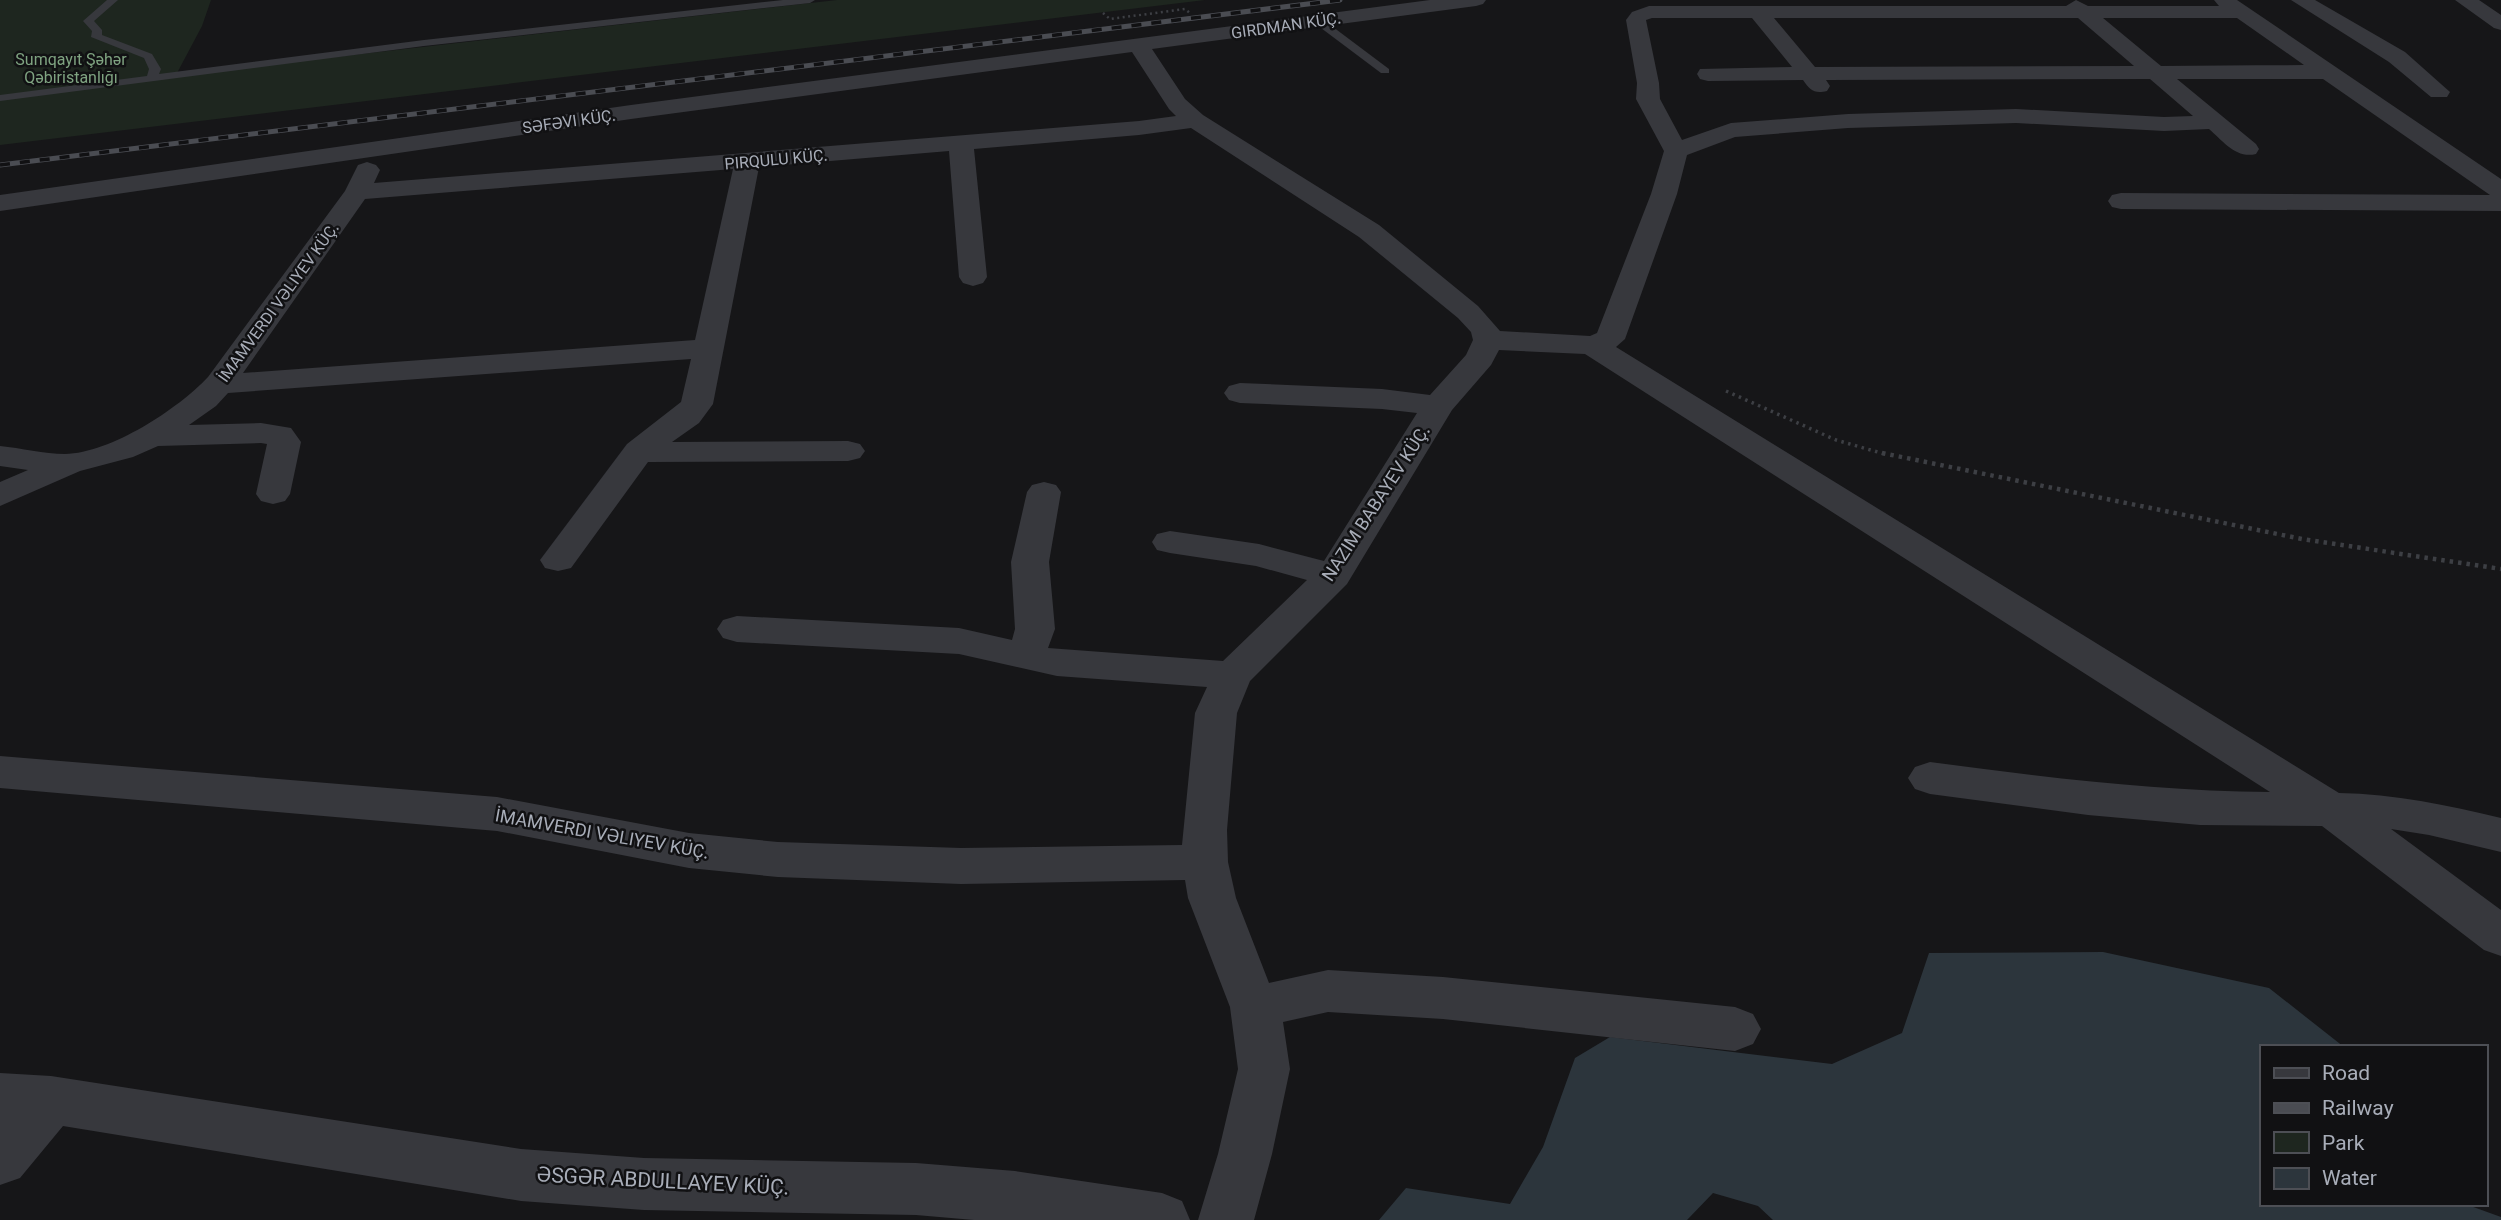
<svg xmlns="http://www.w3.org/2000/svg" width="2501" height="1220" viewBox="0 0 2501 1220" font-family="Roboto,sans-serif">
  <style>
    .green { fill: #1e261f }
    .water { fill: #2c353c }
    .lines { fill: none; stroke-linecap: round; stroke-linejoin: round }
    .path-far2 { stroke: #3d3f44; stroke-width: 2.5; stroke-dasharray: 2 3.5; stroke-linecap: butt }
    .path-far1 { stroke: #3d3f44; stroke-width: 3.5; stroke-dasharray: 2.5 4.5; stroke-linecap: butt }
    .path { stroke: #3d3f44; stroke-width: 4.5; stroke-dasharray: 3.5 5; stroke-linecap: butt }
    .service { fill: #37383d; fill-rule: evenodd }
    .minor { fill: #37383d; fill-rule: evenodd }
    .rail-casing { stroke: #4a4c52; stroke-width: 5 }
    .rail { stroke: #111113; stroke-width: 3.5; stroke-dasharray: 10; stroke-linecap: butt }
    .labels { text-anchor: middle; stroke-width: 5; stroke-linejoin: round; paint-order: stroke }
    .far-street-label { font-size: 16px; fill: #a8adb8; stroke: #111113 }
    .far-park-label { font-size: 16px; fill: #7fa381; stroke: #111113 }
    .street-label { font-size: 18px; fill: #a8adb8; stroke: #111113 }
    .near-street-label { font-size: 21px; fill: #a8adb8; stroke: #111113 }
  </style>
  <rect width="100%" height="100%" fill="#161618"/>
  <!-- green -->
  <path class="green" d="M0,0H211L202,26L176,75L837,0H1205L0,145Z"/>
  <!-- water -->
  <path class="water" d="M2103,952L2269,988L2344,1047H2261V1204H2465L2501,1217V1220H1773L1758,1206L1713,1193L1687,1220H1379L1406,1188L1510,1204L1543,1147L1575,1058L1610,1037L1832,1064L1902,1033L1929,953Z"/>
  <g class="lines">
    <!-- path-far2 -->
    <path class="path-far2" d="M1103,13L1110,19L1185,9L1191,14"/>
    <!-- path-far1 -->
    <path class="path-far1" d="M1726,391L1836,440L1888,455"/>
    <!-- path -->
    <path class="path" d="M1882,453L2302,539L2501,569"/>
    <!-- service -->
    <path class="service" d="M107,0H118L94,21L102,30V35L152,54L161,69L159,74L424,40L783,0H815L810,3L424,46L0,101V95L147,76L149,69L144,58L91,37L92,31L83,21Z
      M1313,18H1321L1389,69V73H1381L1313,22Z"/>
    <!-- minor -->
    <path class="minor" d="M1430,0H1486L1483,4L1476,6L1152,49L1185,99L1203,115L1379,225L1478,306L1500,331L1590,336L1597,333L1651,194L1664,151L1636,99L1637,83L1626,20L1632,12L1649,6H2066L2076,0L2088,6H2219L2214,0H2237L2501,179V211L2121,209L2112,207L2108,201L2112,195L2121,193L2490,195L2323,79H2177L2256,144L2259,149L2256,154C2236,159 2223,141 2209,129L2164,131L2016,123L1848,128L1735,137L1687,155L1677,194L1625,339L1616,347L2339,793C2395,794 2447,805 2501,818V852L2429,835L2391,829L2501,910V956L2484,950L2322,826L2200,825L2088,815L1930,794L1915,789L1908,778L1915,767L1930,762C2043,777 2156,791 2270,792L1585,354L1499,350L1491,365L1452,410L1347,584L1250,681L1237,713L1227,830L1228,862L1236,898L1269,983L1328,970L1443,977L1735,1007L1753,1014L1761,1029L1753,1044L1735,1051L1443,1019L1328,1012L1283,1022L1290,1069L1272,1154L1254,1220H1198L1218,1154L1238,1069L1230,1007L1188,898L1185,880L961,884L778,877L689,868L497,831L0,788V756L497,797L689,833L778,842L961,848L1182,845L1195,713L1207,687L1057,676L959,654L737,642L723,638L717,629L723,620L737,616L959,628L1012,640L1015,629L1011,562L1027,492L1032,485L1044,482L1056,485L1061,492L1049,562L1055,629L1048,648L1223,661L1307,580L1256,566L1170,553L1157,550L1152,542L1157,534L1170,531L1259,544L1324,561L1417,413L1382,409L1240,403L1229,400L1224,393L1229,386L1240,383L1382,389L1430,395L1466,355L1473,340L1471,332L1458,318L1359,237L1191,128L1139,135L974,149L987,277L983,283L973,286L963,283L959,277L949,151L759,167L713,404L699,423L672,442L848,441L860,444L865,451L860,458L848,461L648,462L571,568L558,571L545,568L540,560L627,444L681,402L691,359L228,393L216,406L189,425L261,423L291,428L301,442L290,494L285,501L273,504L261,501L256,494L267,444L261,443L158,446L133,457L80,471L0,506V482L28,470L0,466V446C21,448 44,454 65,454C111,453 178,409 208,377L345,191L358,165L367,162L376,165L380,170L374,183L1139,121L1176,116L1169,109L1132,52L631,119L0,211V195L631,105ZM1652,18H1752L1792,67L1700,69L1697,74L1700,79L1708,81L1803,80C1810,90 1814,94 1827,91L1830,86L1826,80L2150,79L2193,116L2164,117L2016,109L1848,114L1731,123L1682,140L1660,99L1659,83L1646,20ZM1774,18H2078L2134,66L1815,67ZM2103,18H2237L2304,65L2161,66ZM733,169L695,340L243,373L365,199Z
      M2291,0H2315L2405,52L2450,92L2447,97H2431L2389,62Z
      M2455,0H2479L2501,15V30L2494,28Z
      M0,1073L51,1076L521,1149L644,1158L916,1163L1015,1171L1162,1193L1182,1201L1190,1220H974L916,1215L644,1210L521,1201L63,1126L20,1178L0,1185Z"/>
    <defs>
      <path id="rail" d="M0,165L1340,0"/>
    </defs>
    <!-- rail casing -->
    <use href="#rail" class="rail-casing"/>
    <!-- rail -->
    <use href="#rail" class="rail"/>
  </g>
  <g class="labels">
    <!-- far-street labels -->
    <g class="far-street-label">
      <text transform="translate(1286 25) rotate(-8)" y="6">GIRDMAN KÜÇ.</text>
      <text transform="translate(569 121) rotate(-8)" y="6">SƏFƏVI KÜÇ.</text>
      <text transform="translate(776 159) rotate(-5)" y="6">PIRQULU KÜÇ.</text>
      <text transform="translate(278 302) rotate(-54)" y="6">İMAMVERDI VƏLIYEV KÜÇ.</text>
    </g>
    <!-- far-park labels -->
    <g class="far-park-label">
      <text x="71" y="65">Sumqayıt Şəhər<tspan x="71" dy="18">Qəbiristanlığı</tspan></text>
    </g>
    <!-- street labels -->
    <g class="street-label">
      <text transform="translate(1376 503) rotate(-57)" y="6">NAZIM BABAYEV KÜÇ.</text>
      <text transform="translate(602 834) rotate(10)" y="6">İMAMVERDI VƏLIYEV KÜÇ.</text>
    </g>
    <!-- near-street labels -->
    <g class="near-street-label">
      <text transform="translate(663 1181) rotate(3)" y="7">ƏSGƏR ABDULLAYEV KÜÇ.</text>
    </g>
  </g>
  <!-- legend -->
  <rect x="2260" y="1045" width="228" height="161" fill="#111113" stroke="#4d4f55" stroke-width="2"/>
  <rect x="2274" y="1068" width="35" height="10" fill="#37383d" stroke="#4d4f55" stroke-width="2"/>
  <text x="2322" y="1080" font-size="21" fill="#a8adb8">Road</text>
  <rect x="2274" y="1103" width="35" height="10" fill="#4a4c52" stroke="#4d4f55" stroke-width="2"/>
  <text x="2322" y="1115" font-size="21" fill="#a8adb8">Railway</text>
  <rect x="2274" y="1132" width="35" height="21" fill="#1e261f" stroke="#4d4f55" stroke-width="2"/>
  <text x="2322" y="1150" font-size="21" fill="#a8adb8">Park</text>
  <rect x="2274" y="1168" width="35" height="21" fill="#2c353c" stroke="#4d4f55" stroke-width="2"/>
  <text x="2322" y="1185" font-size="21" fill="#a8adb8">Water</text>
</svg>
